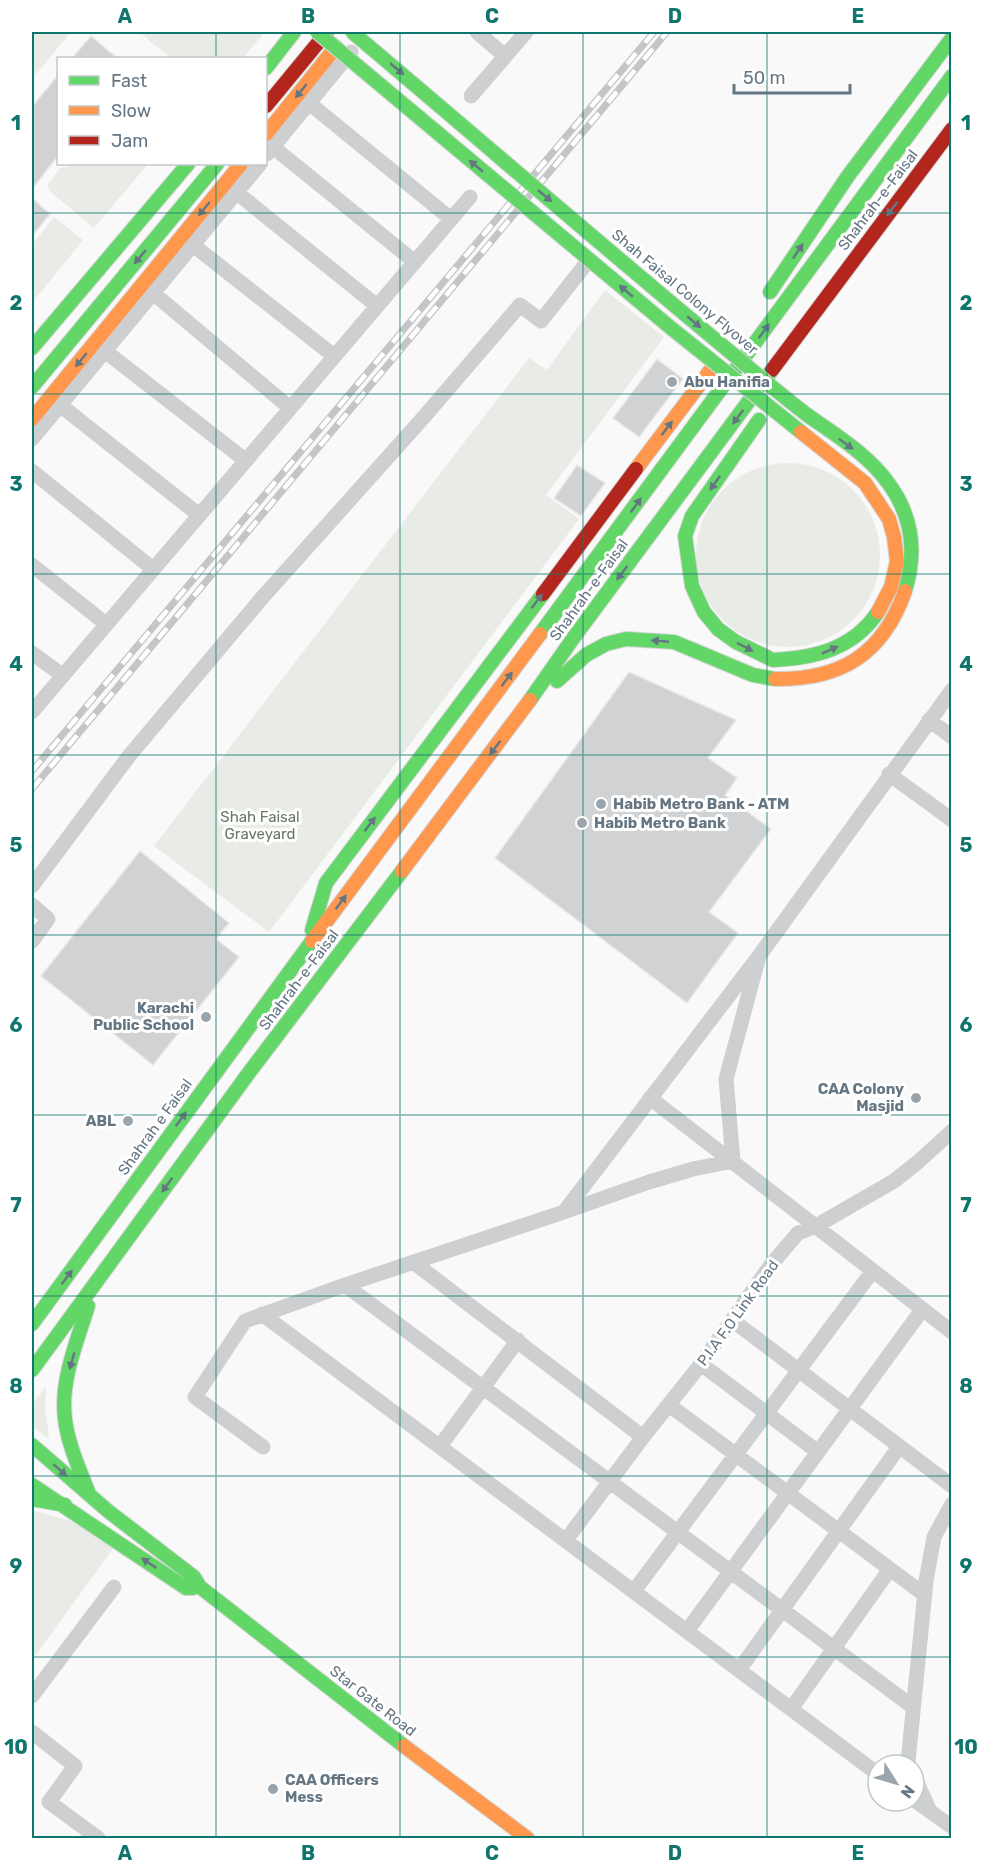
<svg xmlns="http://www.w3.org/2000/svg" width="983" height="1870" viewBox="0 0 983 1870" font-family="Rubik,sans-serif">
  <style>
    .green { fill: #e8ebe6 }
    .building { fill: #d0d2d3; stroke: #e8e8e8; stroke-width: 1.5 }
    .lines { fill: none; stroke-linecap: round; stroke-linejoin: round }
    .fast-casing { stroke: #d5d6d7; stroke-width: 16 }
    .slow-casing { stroke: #d5d6d7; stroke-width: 16 }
    .jam-casing { stroke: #d5d6d7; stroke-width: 16 }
    .street { stroke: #cecfd0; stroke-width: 15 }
    .fast { stroke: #63d668; stroke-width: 14 }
    .slow { stroke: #ff974d; stroke-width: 14 }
    .jam { stroke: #b3261e; stroke-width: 14 }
    .rail-casing { stroke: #c3c5c6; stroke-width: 7 }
    .rail { stroke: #fff; stroke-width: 4.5; stroke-dasharray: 14; stroke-linecap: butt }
    .fast-bridge-casing { stroke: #d5d6d7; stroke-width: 16; stroke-linecap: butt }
    .slow-bridge-casing { stroke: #d5d6d7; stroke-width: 16; stroke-linecap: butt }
    .fast-bridge { stroke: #63d668; stroke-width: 14 }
    .slow-bridge { stroke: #ff974d; stroke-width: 14 }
    .oneway { fill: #657683 }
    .grid { fill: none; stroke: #0f766e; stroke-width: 1.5; stroke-opacity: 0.55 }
    .poi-dot { fill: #99a4ac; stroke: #fff; stroke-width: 2 }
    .labels { text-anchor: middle; stroke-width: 6; stroke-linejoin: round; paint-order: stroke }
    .street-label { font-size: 15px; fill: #657683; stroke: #fff }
    .poi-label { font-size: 15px; font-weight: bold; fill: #657683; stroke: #fff; text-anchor: start }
    .park-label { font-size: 15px; fill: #687a64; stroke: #fff }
    .neatline { fill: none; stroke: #0f766e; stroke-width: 2 }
    .grid-label { font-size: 20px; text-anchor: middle; font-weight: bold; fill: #0f766e }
  </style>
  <rect width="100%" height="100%" fill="#f9f9f9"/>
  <!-- green -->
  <path class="green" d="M32,32H71L32,79Z
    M139,32H265L243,58H171Z
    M79,164H148L94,228L51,192L47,186L60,168Z
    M54,217L83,240L32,303V245Z
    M605,290L664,337L546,495L579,519L269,932L154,846L529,358L547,370Z
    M696 555a92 92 0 1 1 184 0a92 92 0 1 1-184 0Z
    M46,1386L45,1409L49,1436L47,1438L32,1426V1405Z
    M32,1510L77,1523L115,1546L32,1660Z"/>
  <!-- building -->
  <path class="building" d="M91,36L117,58H72Z
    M58,75V156L32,189V107Z
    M32,198L50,214L32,236Z
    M657,359L683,379L639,437L613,418Z
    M577,465L605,483L581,516L554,498Z
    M629,672L736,720L708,758L737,778L725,795L771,829L709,912L738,933L687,1003L495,858Z
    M140,851L229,923L216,939L239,957L153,1065L41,976Z"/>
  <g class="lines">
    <defs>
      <path id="fast" d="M266,68L294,32
        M770,292L848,176L952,38
        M32,348L188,164
        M32,387L217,164
        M759,420L692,516L685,536L692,586L704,612L718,629L736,642L773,660
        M540,634L952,76
        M557,681L586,655L606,644L626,639L674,642L753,675L775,679
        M530,700L574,637L772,370
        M312,930L326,883L543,594
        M88,1306C77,1342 60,1381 65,1419C68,1445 80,1470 89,1494
        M32,1324L312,941
        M32,1370L251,1070L402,871
        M32,1445L108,1511L194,1577L200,1587L404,1746
        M32,1485L186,1588H193
        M32,1499L65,1505"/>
      <path id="slow" d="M266,134L336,47
        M32,419L241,164
        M636,469L715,364
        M402,871L530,700
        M312,941L540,634
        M404,1746L527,1838"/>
      <path id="jam" d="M266,106L327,32
        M772,370L952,129
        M543,594L636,469"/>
    </defs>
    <!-- fast casing -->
    <use href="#fast" class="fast-casing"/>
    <!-- slow casing -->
    <use href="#slow" class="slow-casing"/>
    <!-- jam casing -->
    <use href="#jam" class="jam-casing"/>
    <!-- street -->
    <path class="street" d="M477,32L505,56
      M471,96L526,32
      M309,103L451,219
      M273,147L415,262
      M267,154L351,52
      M236,192L377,306
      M193,245L334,356
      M153,293L290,408
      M105,351L245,460
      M60,405L199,515
      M32,439L260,164
      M32,471L153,569
      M32,565L106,624
      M32,653L62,675
      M32,712L470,197
      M929,720L952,737
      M889,774L952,820
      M32,886L129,756L261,599L423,418L520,305L541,321L589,260
      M32,905L48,919L32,941
      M650,1098L952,1332
      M564,1212L759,956L952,690
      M413,1262L643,1437
      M345,1285L913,1707
      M262,1314L878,1774
      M732,1320L952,1486
      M701,1364L818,1452
      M669,1405L925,1595
      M440,1446L518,1340
      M263,1447L195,1397L245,1321L345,1285L564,1212L649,1182L693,1169L733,1161L726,1079L759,956
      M566,1540L643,1437L701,1364L770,1266L798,1233L816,1226L894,1181L918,1162L952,1131
      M634,1591L872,1272
      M687,1631L922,1310
      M739,1670L899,1447
      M32,1696L114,1587
      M791,1709L890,1569
      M32,1732L75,1766L49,1802L98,1838
      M909,1765L908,1762L926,1581L934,1537L952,1504
      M914,1776L929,1809
      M914,1800L952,1827"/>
    <!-- fast -->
    <use href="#fast" class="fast"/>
    <!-- slow -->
    <use href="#slow" class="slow"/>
    <!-- jam -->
    <use href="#jam" class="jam"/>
    <defs>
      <path id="rail" d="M32,771L654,32
        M32,789L667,32"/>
    </defs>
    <!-- rail casing -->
    <use href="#rail" class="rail-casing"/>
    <!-- rail -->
    <use href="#rail" class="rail"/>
    <defs>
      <path id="fast-bridge" d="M317,32L671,328L801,432
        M352,32C478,138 602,246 729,351C754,372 780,394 806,414C835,435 868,454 889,484C913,517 917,552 905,591
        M773,660C815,658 853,649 878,612"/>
      <path id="slow-bridge" d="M801,432L865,483L889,519L894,537L897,561L891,587L878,612
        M775,679C841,680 883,654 905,591"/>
    </defs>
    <!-- fast-bridge casing -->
    <use href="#fast-bridge" class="fast-bridge-casing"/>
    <!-- slow-bridge casing -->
    <use href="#slow-bridge" class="slow-bridge-casing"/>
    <!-- fast-bridge -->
    <use href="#fast-bridge" class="fast-bridge"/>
    <!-- slow-bridge -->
    <use href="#slow-bridge" class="slow-bridge"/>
  </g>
  <!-- one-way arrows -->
  <defs><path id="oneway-solid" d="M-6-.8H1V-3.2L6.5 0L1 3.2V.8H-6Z" transform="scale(1.5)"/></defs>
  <g class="oneway">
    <use href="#oneway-solid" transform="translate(397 69) rotate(40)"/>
    <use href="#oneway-solid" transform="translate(301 91) rotate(129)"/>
    <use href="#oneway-solid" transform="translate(476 166) rotate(-140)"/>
    <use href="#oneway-solid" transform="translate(545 196) rotate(40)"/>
    <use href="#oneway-solid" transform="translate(204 209) rotate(129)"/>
    <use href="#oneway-solid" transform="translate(892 209) rotate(127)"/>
    <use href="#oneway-solid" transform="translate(798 251) rotate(-56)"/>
    <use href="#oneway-solid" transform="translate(140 257) rotate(130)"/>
    <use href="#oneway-solid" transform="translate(626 291) rotate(-140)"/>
    <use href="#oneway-solid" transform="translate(694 322) rotate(40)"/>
    <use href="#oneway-solid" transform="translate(764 331) rotate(-54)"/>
    <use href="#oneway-solid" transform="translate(81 360) rotate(129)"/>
    <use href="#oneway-solid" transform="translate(738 417) rotate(127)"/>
    <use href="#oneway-solid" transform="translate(667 428) rotate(-53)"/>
    <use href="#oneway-solid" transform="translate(846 444) rotate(37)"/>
    <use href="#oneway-solid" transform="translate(715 483) rotate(125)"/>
    <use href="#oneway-solid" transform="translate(636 505) rotate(-54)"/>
    <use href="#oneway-solid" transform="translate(622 573) rotate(127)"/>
    <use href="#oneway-solid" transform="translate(537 601) rotate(-53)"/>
    <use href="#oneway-solid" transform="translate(660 641) rotate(-175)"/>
    <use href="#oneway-solid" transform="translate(745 647) rotate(27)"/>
    <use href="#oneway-solid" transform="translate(830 650) rotate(-24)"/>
    <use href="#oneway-solid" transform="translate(507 679) rotate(-53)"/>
    <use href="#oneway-solid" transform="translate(495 748) rotate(127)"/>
    <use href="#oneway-solid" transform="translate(370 824) rotate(-53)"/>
    <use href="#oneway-solid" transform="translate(341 902) rotate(-53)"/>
    <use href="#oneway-solid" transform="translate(181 1119) rotate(-54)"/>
    <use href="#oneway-solid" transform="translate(167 1185) rotate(126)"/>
    <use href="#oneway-solid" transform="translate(67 1277) rotate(-53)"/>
    <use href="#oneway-solid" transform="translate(72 1361) rotate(106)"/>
    <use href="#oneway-solid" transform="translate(60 1470) rotate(41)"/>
    <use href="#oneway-solid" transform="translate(149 1563) rotate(-146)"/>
  </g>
  <!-- grid -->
  <path class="grid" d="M216,32V58M400,32V1838M583,32V1838M767,32V1838M216,164V1838M32,213H952M32,394H952M32,574H952M32,755H952M32,935H952M32,1115H952M32,1296H952M32,1476H952M32,1657H952"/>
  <!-- markers -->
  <g class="poi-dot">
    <circle cx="672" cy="382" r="6"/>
    <circle cx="601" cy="804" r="6"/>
    <circle cx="582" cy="823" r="6"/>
    <circle cx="206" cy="1017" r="6"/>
    <circle cx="916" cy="1098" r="6"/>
    <circle cx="128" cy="1121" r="6"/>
    <circle cx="273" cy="1789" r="6"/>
  </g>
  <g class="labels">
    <!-- street labels -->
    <g class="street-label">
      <text transform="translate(878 200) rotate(-53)" y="5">Shahrah-e-Faisal</text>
      <text transform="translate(685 292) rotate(40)" y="5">Shah Faisal Colony Flyover</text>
      <text transform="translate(589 590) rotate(-54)" y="5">Shahrah-e-Faisal</text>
      <text transform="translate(299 980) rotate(-53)" y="5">Shahrah-e-Faisal</text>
      <text transform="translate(155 1127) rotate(-54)" y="5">Shahrah e Faisal</text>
      <text transform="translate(738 1313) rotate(-54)" y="5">P.I.A F.O Link Road</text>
      <text transform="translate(373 1701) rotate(38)" y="5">Star Gate Road</text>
    </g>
    <!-- poi labels -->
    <g class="poi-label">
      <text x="684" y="387">Abu Hanifia</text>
      <text x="613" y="809">Habib Metro Bank - ATM</text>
      <text x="594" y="828">Habib Metro Bank</text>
      <text x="194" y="1013" text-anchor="end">Karachi<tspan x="194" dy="17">Public School</tspan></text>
      <text x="904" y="1094" text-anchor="end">CAA Colony<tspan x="904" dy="17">Masjid</tspan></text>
      <text x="116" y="1126" text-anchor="end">ABL</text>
      <text x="285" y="1785">CAA Officers<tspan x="285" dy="17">Mess</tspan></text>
    </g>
    <!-- park labels -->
    <g class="park-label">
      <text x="260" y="822">Shah Faisal<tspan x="260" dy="17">Graveyard</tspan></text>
    </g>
  </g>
  <!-- border -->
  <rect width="983" height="1870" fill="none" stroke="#ffffff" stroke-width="66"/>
  <!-- legend -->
  <rect x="57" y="57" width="210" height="108" fill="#ffffff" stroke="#c1c8cd" stroke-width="1.5"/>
  <rect x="69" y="76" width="30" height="9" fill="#63d668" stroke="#c1c8cd" stroke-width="1.5"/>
  <text x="111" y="87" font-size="18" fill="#657683">Fast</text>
  <rect x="69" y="106" width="30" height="9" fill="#ff974d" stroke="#c1c8cd" stroke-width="1.5"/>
  <text x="111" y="117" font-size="18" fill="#657683">Slow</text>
  <rect x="69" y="136" width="30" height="9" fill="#b3261e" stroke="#c1c8cd" stroke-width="1.5"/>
  <text x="111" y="147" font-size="18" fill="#657683">Jam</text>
  <!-- north arrow -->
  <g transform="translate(896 1783) rotate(127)"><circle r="28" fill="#ffffff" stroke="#c1c8cd" stroke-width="1.5"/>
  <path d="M0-4.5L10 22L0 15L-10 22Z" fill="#99a4ac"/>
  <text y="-9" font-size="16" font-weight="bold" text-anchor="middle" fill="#657683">N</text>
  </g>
  <!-- scale -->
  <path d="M734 84v9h116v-9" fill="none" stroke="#657683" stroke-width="3"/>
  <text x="743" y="84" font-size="18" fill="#657683" stroke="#ffffff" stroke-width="4.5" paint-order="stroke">50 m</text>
  <rect x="33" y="33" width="917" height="1804" class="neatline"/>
  <g class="grid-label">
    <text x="125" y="23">A</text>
    <text x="308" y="23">B</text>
    <text x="492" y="23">C</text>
    <text x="675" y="23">D</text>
    <text x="858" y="23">E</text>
    <text x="16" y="130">1</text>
    <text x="966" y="130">1</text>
    <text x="16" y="310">2</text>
    <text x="966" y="310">2</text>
    <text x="16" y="491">3</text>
    <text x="966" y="491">3</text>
    <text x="16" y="671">4</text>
    <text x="966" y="671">4</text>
    <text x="16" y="852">5</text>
    <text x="966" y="852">5</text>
    <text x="16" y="1032">6</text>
    <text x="966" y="1032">6</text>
    <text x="16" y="1212">7</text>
    <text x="966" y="1212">7</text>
    <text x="16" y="1393">8</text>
    <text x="966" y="1393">8</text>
    <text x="16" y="1573">9</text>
    <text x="966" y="1573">9</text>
    <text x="16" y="1754">10</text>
    <text x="966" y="1754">10</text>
    <text x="125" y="1860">A</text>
    <text x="308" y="1860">B</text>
    <text x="492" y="1860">C</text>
    <text x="675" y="1860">D</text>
    <text x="858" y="1860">E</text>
  </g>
</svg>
